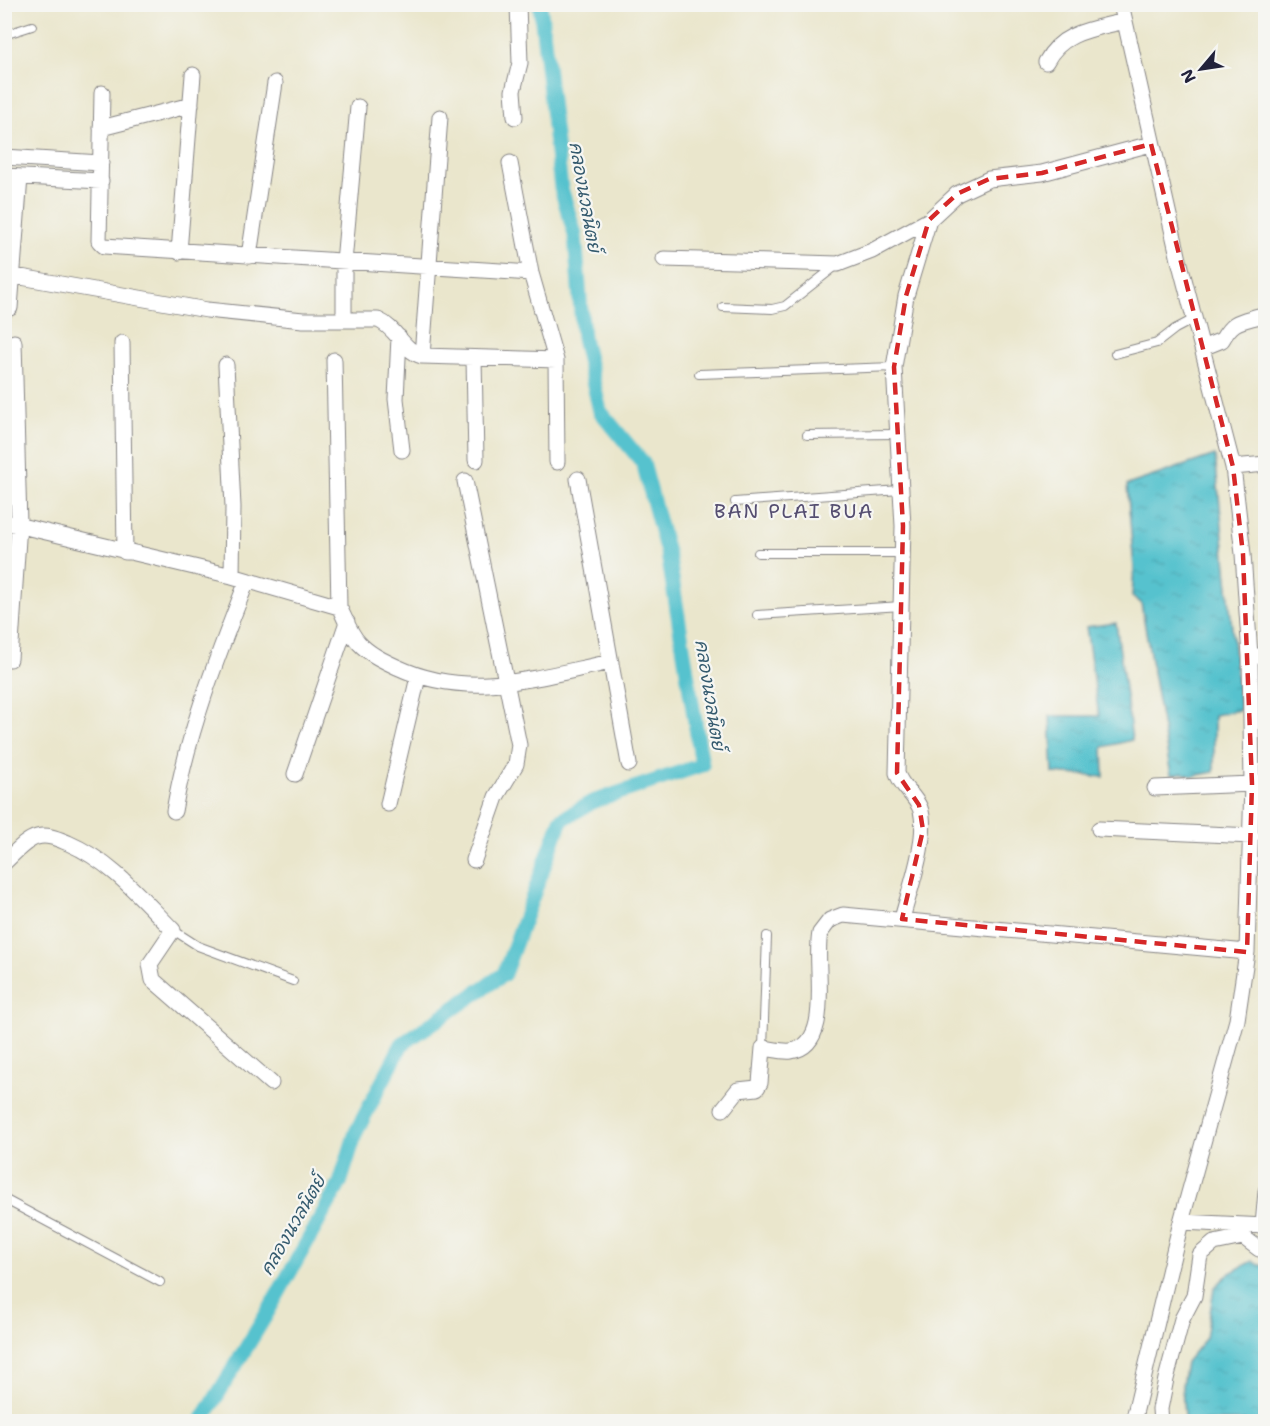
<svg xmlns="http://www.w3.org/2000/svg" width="1270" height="1426" viewBox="0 0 1270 1426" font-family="'Shantell Sans','Playpen Sans Thai',sans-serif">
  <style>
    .water { fill: url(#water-ripples); stroke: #3c7284; stroke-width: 1.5 }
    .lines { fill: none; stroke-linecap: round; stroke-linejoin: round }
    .canal { stroke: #56c2ce; stroke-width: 15 }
    .lane-casing { stroke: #868484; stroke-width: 10 }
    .street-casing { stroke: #868484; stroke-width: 17 }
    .lane { stroke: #fff; stroke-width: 8 }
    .street { stroke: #fff; stroke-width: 15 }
    .marked { fill: none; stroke: #d62828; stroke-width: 4.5; stroke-dasharray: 12 8; stroke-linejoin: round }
    .labels { text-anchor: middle; stroke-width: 4.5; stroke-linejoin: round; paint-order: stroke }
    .water-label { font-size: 18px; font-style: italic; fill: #345a6e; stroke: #f6f6f2 }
    .quarter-label { font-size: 20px; letter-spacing: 1.5px; fill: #554e71; stroke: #f6f6f2 }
  </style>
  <defs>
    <pattern id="water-ripples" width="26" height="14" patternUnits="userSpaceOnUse" patternTransform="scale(1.5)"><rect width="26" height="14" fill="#56c2ce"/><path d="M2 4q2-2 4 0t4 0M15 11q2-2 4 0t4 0" fill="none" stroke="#4ba6b2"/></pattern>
  </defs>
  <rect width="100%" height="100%" fill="#f6f6f2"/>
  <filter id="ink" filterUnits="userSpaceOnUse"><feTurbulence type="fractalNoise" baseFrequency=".0167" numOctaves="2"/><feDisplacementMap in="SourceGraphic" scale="12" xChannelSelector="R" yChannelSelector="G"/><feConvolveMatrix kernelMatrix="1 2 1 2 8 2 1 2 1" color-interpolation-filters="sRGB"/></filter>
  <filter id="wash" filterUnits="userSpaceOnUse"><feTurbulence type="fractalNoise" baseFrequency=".008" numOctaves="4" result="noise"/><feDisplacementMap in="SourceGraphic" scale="24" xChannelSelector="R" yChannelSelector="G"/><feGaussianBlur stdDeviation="1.35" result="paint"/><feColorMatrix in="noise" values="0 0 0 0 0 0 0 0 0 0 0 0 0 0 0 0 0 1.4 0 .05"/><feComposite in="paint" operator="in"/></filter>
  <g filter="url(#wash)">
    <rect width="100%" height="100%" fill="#eae6cc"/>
    <!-- water -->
    <path class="water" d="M1215,455L1240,710L1214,715V772L1193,776L1182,773L1171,775L1141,603L1132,596L1134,568L1127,485Z
      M1116,623L1132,740L1103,747L1104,777L1053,773L1050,716H1099L1086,627Z
      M1252,1261L1265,1267L1266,1396L1260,1421H1189L1184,1416L1182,1386L1186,1362L1206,1338L1214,1288L1230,1273Z"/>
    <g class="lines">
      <!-- canal -->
      <path class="canal" d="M201,1422L266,1315L340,1183L356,1132L402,1044L504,974L561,820L592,802L702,765L669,560L643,463L600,411L583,338L575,235L561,188L540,4"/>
    </g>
  </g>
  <g filter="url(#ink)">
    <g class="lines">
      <defs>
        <path id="lane" d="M4,35L32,26
          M723,307L772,309L785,306L837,265
          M1115,354L1157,343L1175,329L1194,319
          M699,374L894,367
          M807,435L897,434
          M735,502L900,490
          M758,553H903
          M757,615L902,606
          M173,930L198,946L293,981
          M763,1048L767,936
          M4,1199L160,1282"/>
        <path id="street" d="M1121,4L1179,260L1233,467L1243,554L1250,656L1252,784L1247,952L1237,1020L1181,1222L1133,1422
          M1046,62C1062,31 1094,29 1125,21
          M102,93L99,241L104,246L531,273
          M515,117L513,91L520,63L518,4
          M101,128L191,105
          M4,157L101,163
          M510,163L531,273L556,360L557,462
          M4,176L101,181
          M179,252L193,75
          M249,256L275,83
          M664,259L838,264L872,251L929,220
          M4,274L207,310L303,320H378C397,328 402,350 422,356L556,360
          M10,308L20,177
          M344,320V262L358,107
          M399,337L396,399L402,450
          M122,343L125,552
          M1202,348L1222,340C1233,321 1238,322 1259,316
          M422,356L440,117
          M474,358L476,460
          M334,360L339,607
          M226,365L233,507L232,576
          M1233,467L1266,464
          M578,479L629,764
          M465,481L519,745L516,764L496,797L474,860
          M4,522L232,576L339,607C345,618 350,634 359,643C369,654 384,661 397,667C470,701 537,677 611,662
          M1250,656H1266
          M10,659L19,524L14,342
          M295,774L347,622
          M1155,788L1252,784
          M388,804L418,677
          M174,811C188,731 217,657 247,581
          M1099,829L1252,836
          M4,863C14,854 25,840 37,837C48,834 58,839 68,843C112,862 140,897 173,930L150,964L153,980L271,1083
          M902,919C909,891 930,835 920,808C914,794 901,787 897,773L903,526L894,367L906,296L929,220L957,194L989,179L1042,173L1151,144
          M723,1109L738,1090L757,1088L760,1083L763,1048C772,1049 783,1052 791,1051C835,1045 813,963 820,933L830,920L843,915L1247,952
          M1181,1222L1266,1226
          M1263,1226L1266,1191
          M1161,1422L1160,1409L1166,1379L1182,1319L1194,1296L1200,1255L1214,1243L1243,1237L1259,1249H1266"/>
      </defs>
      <!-- lane casing -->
      <use href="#lane" class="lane-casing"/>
      <!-- street casing -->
      <use href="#street" class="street-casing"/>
      <!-- lane -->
      <use href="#lane" class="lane"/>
      <!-- street -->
      <use href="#street" class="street"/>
    </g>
  </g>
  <!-- marked area -->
  <path class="marked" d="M1151,144L1233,467L1243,554L1252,784L1247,952L902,919L923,830L919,805L897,773L903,526L894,367L906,296L929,220L957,194L989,179L1042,173Z"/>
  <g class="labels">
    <!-- water labels -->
    <g class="water-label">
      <text transform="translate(585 197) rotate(80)" y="6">คลองนวลนิตย์</text>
      <text transform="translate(710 695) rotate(81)" y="6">คลองนวลนิตย์</text>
      <text transform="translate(293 1225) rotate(-60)" y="6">คลองนวลนิตย์</text>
    </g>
    <!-- quarter labels -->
    <g class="quarter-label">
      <text x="794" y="518">BAN PLAI BUA</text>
    </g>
  </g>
  <!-- margin -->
  <rect width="1270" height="1426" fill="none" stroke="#f6f6f2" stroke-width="24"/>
  <!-- north arrow -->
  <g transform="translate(1201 69) rotate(241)" stroke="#f6f6f2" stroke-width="4.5" paint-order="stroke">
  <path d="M0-4.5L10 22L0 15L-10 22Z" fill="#22223b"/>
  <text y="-9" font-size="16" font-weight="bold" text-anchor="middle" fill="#22223b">N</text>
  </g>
</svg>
